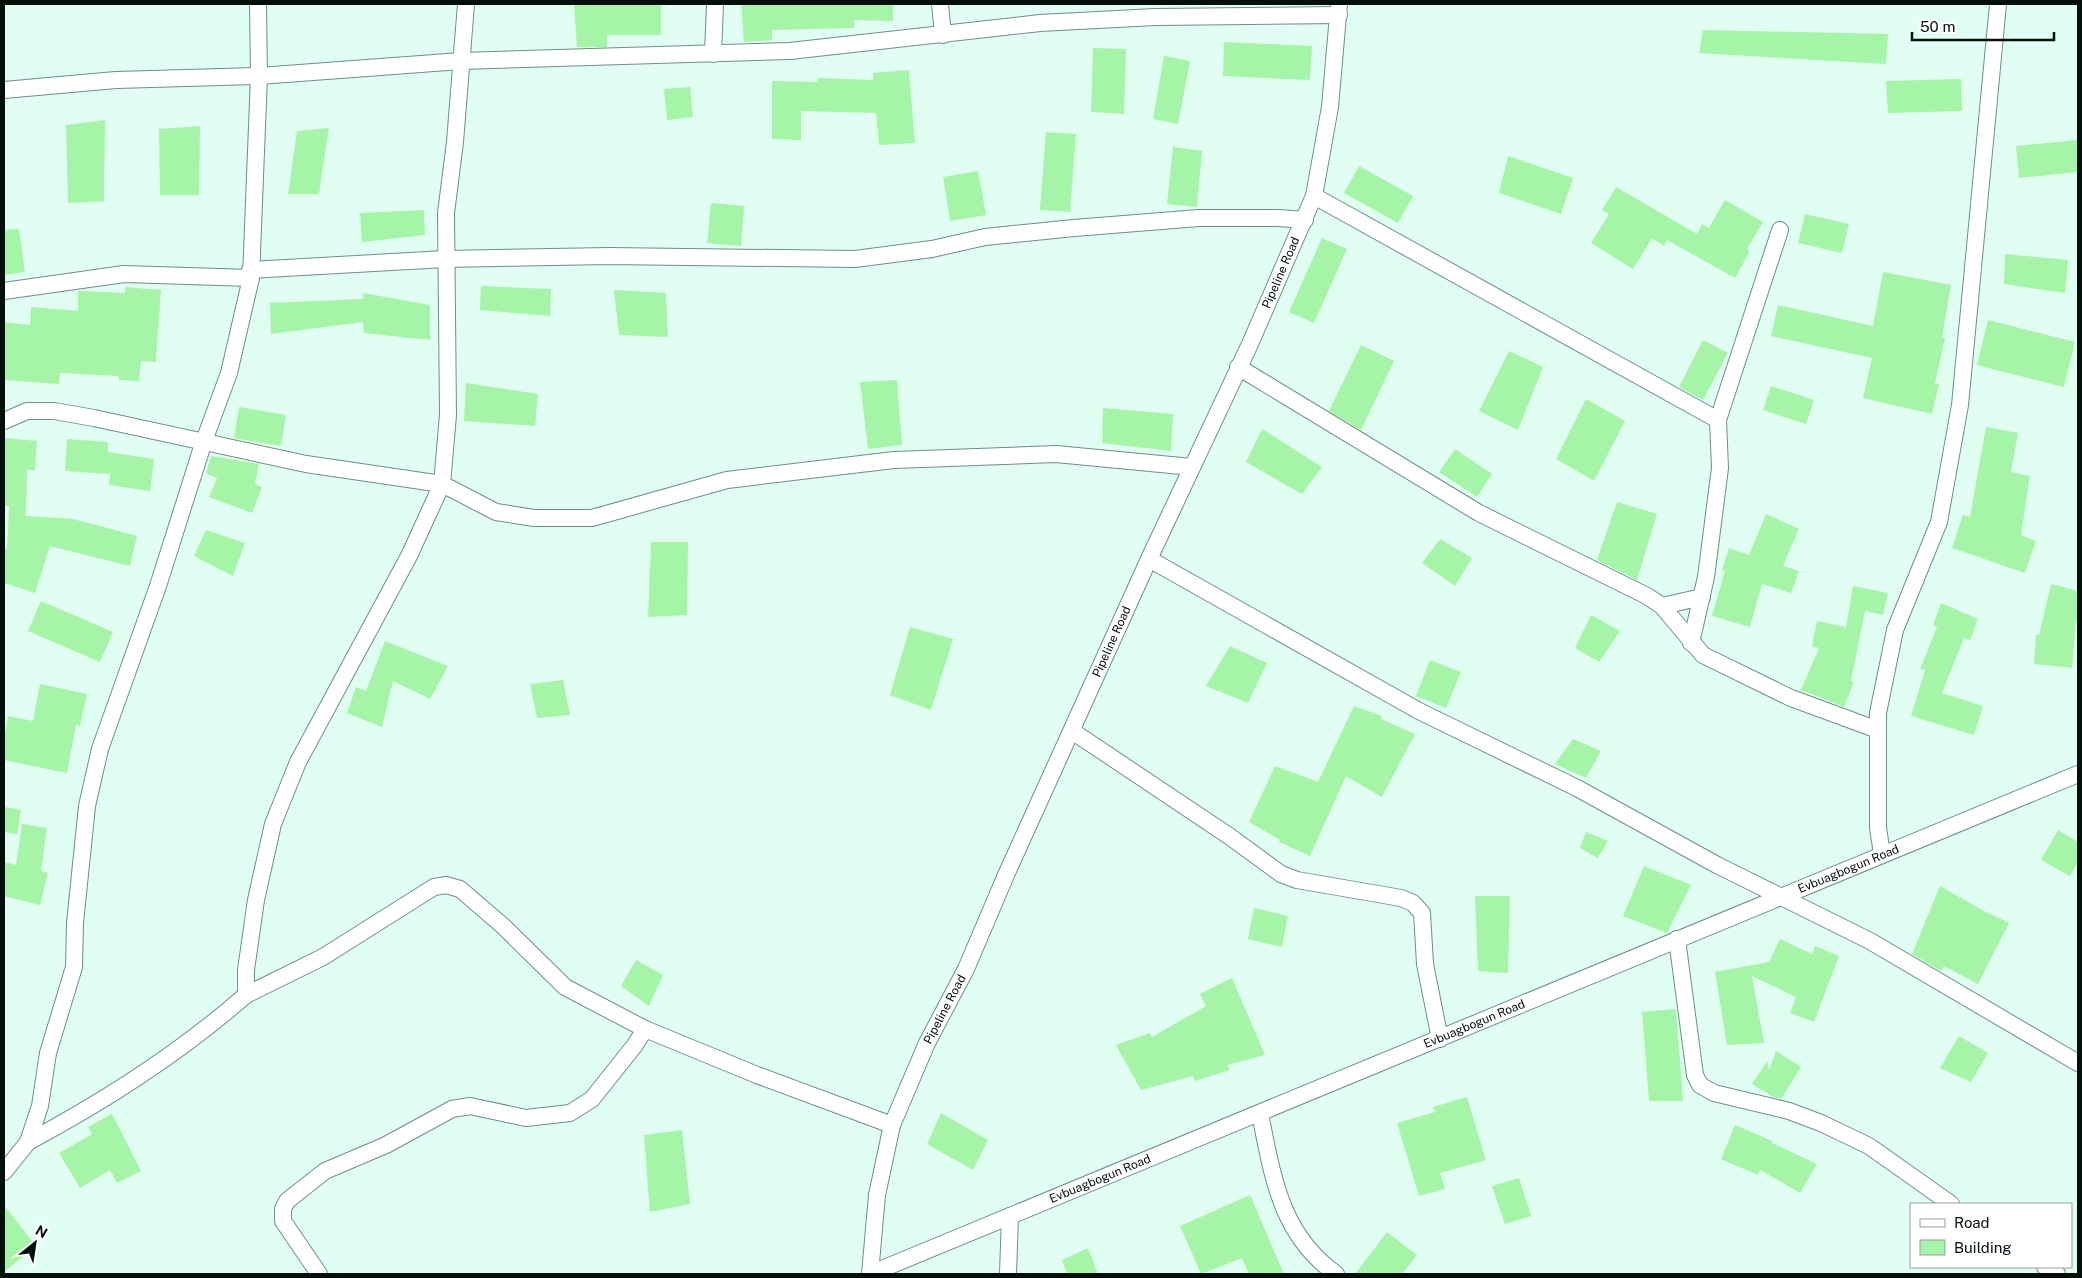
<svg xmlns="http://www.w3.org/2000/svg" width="2082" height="1278" viewBox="0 0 2082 1278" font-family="'Public Sans',sans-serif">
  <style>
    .building { fill: #a6f4a7 }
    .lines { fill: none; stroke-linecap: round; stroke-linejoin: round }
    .street-casing { stroke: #6e9082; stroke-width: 18 }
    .street { stroke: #fff; stroke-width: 16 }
    .labels { text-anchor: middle; stroke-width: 4; stroke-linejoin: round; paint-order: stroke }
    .street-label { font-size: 12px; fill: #030f0a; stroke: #fff }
  </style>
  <rect width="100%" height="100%" fill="#e0fef1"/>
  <!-- building -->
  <path class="building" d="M574,4H661V35H607V47H577Z
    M741,4H893V21L854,20V28L772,30V40L744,42Z
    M1703,30L1888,34L1886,64L1699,53Z
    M1224,42L1312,46L1310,80L1223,76Z
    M1093,48L1126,49L1124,114L1091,112Z
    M1164,56L1190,61L1178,124L1153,119Z
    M909,70L915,143L879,145L876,113L801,111V140L772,139V81L818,82V78L873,80V73Z
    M1961,79L1962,111L1888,113L1886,81Z
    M690,87L693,117L667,120L664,89Z
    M105,120L104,201L68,203L66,125Z
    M200,126L199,195H160L159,129Z
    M329,128L319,194H288L297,131Z
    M1046,132L1076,134L1070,212L1040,210Z
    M2077,140L2078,172L2019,178L2016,146Z
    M1173,147L1202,151L1197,207L1167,204Z
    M1508,156L1573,178L1561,214L1499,193Z
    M1359,166L1413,196L1398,223L1344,193Z
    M978,171L986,215L950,221L943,177Z
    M1616,187L1697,234L1702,224L1709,228L1725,200L1763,222L1747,249L1750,251L1735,278L1667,240L1664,246L1652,238L1633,269L1591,243L1609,214L1602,210Z
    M711,203L744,206L741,246L707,243Z
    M424,210L425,235L362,242L360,213Z
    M1805,214L1849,224L1842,253L1798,243Z
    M19,229L25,272L4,275V230Z
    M1322,238L1347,249L1314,323L1289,312Z
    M2005,254L2068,260L2065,293L2004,284Z
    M1883,272L1951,285L1942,337L1945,338L1935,383L1939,384L1932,414L1863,398L1872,358L1771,336L1778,305L1873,326Z
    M481,286L551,289L550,316L480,310Z
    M125,287L161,290L156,362L141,361L139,381L119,380V376L60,373L59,384L4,380V322L30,325L31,307L78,311V291L125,293Z
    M614,290L666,293L668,337L619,335Z
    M363,293L430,305V340L364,333L363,322L271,334L270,303L363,299Z
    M1988,320L2075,342L2064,387L1977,365Z
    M1703,340L1728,353L1703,400L1679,387Z
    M1361,345L1394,361L1361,430L1329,411Z
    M1509,351L1543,367L1518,430L1479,411Z
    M897,380L902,445L868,449L860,382Z
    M466,383L538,394L535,426L464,421Z
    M1771,386L1814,400L1806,424L1763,410Z
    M1586,399L1625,421L1594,481L1556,459Z
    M239,407L286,415L281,446L234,438Z
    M1103,408L1173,414L1171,451L1102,443Z
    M1986,427L2018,433L2011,472L2030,476L2021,535L2036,541L2025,573L1952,548L1963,515L1970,517Z
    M1262,429L1322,467L1302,494L1246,462Z
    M4,438L37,441L35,470H27L26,516L73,519L137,536L130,566L50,546L35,593L4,583V548L7,549L9,506H4Z
    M67,439L108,442V452L154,459L150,491L109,485L110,474L65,471Z
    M1455,449L1492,474L1477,497L1439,472Z
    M211,456L259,464L255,484L262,487L252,513L209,497L217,478L206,473Z
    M1617,502L1657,514L1637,580L1597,560Z
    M1766,514L1799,529L1783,566L1799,571L1791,593L1762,584L1750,627L1712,616L1725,571L1722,570L1729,548L1749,555Z
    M206,530L245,543L233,576L194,556Z
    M1440,539L1472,558L1455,586L1422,563Z
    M651,542H688L687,615L648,617Z
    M2051,584L2078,591V623L2076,622L2072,668L2034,664L2036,635H2039Z
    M1853,586L1888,593L1883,615L1865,611L1851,681L1854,682L1844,707L1801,690L1819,648L1812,646L1817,621L1846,627Z
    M41,601L113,632L100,662L28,631Z
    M1941,603L1978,619L1970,640L1964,638L1942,693L1983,706L1974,735L1911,716L1925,670L1920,669L1937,627L1933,625Z
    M1591,615L1620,631L1599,662L1575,648Z
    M910,627L953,639L931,710L890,695Z
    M385,641L448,666L430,699L393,681L382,727L347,713L356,687L366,691Z
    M1230,646L1267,663L1248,703L1206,686Z
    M1430,660L1461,672L1446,708L1416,696Z
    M563,680L570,715L537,718L530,684Z
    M40,684L87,694L80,726L76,725L67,773L4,760V739L8,716L33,721Z
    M1354,706L1382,716L1381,719L1415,734L1382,797L1346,776L1310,856L1279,842L1280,840L1249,822L1275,766L1318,782Z
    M1573,739L1601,751L1586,778L1555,764Z
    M4,807L21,810L17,834L4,832Z
    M22,824L47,828L41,871L48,873L40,905L4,896V862L16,865Z
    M2058,830L2078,842V862L2070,876L2041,860Z
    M1586,832L1608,841L1598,858L1580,848Z
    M1644,866L1691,885L1667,933L1623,916Z
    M1940,886L1984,911L2009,923L1978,984L1944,966L1941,971L1912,954Z
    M1475,896H1510L1508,973L1478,971Z
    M1254,908L1288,916L1282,947L1248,939Z
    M1780,939L1812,954L1815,946L1839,956L1814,1022L1790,1013L1796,997L1752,976L1764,1043L1727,1045L1715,972L1769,962Z
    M636,960L663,975L649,1006L621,986Z
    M1232,978L1265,1055L1227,1065L1230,1070L1195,1081L1193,1076L1141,1090L1116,1045L1150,1033L1152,1037L1206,1006L1200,994Z
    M1676,1009L1683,1101H1649L1642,1012Z
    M1959,1036L1988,1053L1971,1082L1940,1068Z
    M1776,1051L1801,1067L1781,1099L1773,1097L1752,1084L1767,1061L1769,1070Z
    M1467,1097L1486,1160L1440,1173L1445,1189L1419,1196L1397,1123L1435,1112L1433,1107Z
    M941,1113L988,1140L973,1170L927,1144Z
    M112,1114L141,1171L117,1183L110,1170L80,1188L59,1153L92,1134L88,1127Z
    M1735,1125L1772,1141V1143L1817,1164L1800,1193L1760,1170L1758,1175L1721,1159Z
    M682,1130L690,1204L650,1212L644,1135Z
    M1519,1178L1531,1216L1505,1224L1492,1186Z
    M1250,1195L1284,1274H1249L1242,1258L1201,1274L1180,1226Z
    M4,1205L36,1246L4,1272Z
    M1387,1232L1417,1255L1402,1274H1355Z
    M1088,1248L1098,1274H1067L1062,1260Z"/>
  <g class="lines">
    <defs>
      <g id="street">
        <path d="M940,4L943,35"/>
        <path d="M713,54L715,4"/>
        <path d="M4,90L116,80L259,76L461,61L790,51L1040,23L1155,17L1339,15"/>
        <path d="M1314,196L1718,420"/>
        <path d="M250,270L445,259L609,256L855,259L932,249L985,237L1074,228L1199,218H1278L1305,220"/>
        <path d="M4,291L124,274L251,278"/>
        <path d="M1238,367L1479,513L1647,596L1662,606L1703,655L1791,698L1878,730"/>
        <path d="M4,421L27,411H54L94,418L306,464L442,484L496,512L534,518H592L727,480L894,460L1056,454L1192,467"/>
        <path d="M1149,559L1419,711L1577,788L1717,865L1870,941L2078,1063"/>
        <path d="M1662,606L1702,597"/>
        <path d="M1691,643L1706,577L1720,468L1718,420L1780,230"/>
        <path d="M1072,731L1229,836L1281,874L1297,880L1401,898L1413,903L1422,913L1425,964L1440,1039"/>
        <path d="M1882,854L1878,828V713L1895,630L1939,522L1960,405L1998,4"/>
        <path d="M1677,939L1695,1075L1700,1085L1714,1093L1789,1111L1821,1123L1869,1146L1951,1204"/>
        <path d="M246,995L323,957L434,887L446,885L460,889L503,926L565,987L645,1029"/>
        <path d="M1260,1114C1273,1177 1280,1234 1336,1274"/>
        <path d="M28,1142C103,1102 182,1051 246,995V970L256,900L273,824L298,762L409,556L442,484L448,415L446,213L455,142L466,4"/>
        <path d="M4,1172L28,1142L40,1106L48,1053L74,967L75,923L87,806L100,749L158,586L204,441L229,373L251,278L259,76L258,4"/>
        <path d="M2045,1267L2057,1274"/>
        <path d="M319,1274L283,1221V1209L287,1201L325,1171L386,1145L452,1109L470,1106L526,1118L570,1113L592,1099L635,1045L645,1029L757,1075L892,1125"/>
        <path id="s1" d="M870,1274L877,1195L892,1125L927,1043L966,969L1006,875L1149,559L1250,344L1314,196L1330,107L1339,4"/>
        <path id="s2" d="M870,1274L2078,774"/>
        <path d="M1008,1274L1010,1216"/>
      </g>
    </defs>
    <!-- street casing -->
    <use href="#street" class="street-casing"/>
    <!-- street -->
    <use href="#street" class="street"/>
  </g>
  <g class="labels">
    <!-- street labels -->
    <g class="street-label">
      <text dy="4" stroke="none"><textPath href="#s1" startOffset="1088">Pipeline Road</textPath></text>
      <text dy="4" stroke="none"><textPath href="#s1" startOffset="682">Pipeline Road</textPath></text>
      <text dy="4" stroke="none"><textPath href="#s2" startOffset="1059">Evbuagbogun Road</textPath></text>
      <text dy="4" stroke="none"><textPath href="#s1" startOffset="278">Pipeline Road</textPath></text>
      <text dy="4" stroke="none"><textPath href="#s2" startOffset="654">Evbuagbogun Road</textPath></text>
      <text dy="4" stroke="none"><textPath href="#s2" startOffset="249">Evbuagbogun Road</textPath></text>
    </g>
  </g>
  <!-- border -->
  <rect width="2082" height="1278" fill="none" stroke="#030f0a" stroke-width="10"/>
  <!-- legend -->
  <rect x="1910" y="1203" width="162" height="65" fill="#ffffff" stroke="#9a9f9d"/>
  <rect x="1920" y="1219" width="25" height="8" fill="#ffffff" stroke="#9a9f9d"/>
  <text x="1954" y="1228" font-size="15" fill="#030f0a">Road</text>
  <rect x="1920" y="1240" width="25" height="15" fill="#a6f4a7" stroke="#9a9f9d"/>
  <text x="1954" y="1253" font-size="15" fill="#030f0a">Building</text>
  <!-- north arrow -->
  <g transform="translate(35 1243) rotate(30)" stroke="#ffffff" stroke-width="4" paint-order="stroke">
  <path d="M0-4L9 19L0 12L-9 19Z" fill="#030f0a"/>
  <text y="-8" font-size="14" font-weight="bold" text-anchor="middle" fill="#030f0a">N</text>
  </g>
  <!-- scale -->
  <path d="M1912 32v8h142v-8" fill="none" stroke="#030f0a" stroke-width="2.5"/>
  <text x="1920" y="32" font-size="15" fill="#030f0a" stroke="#ffffff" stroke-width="4" paint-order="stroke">50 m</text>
</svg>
